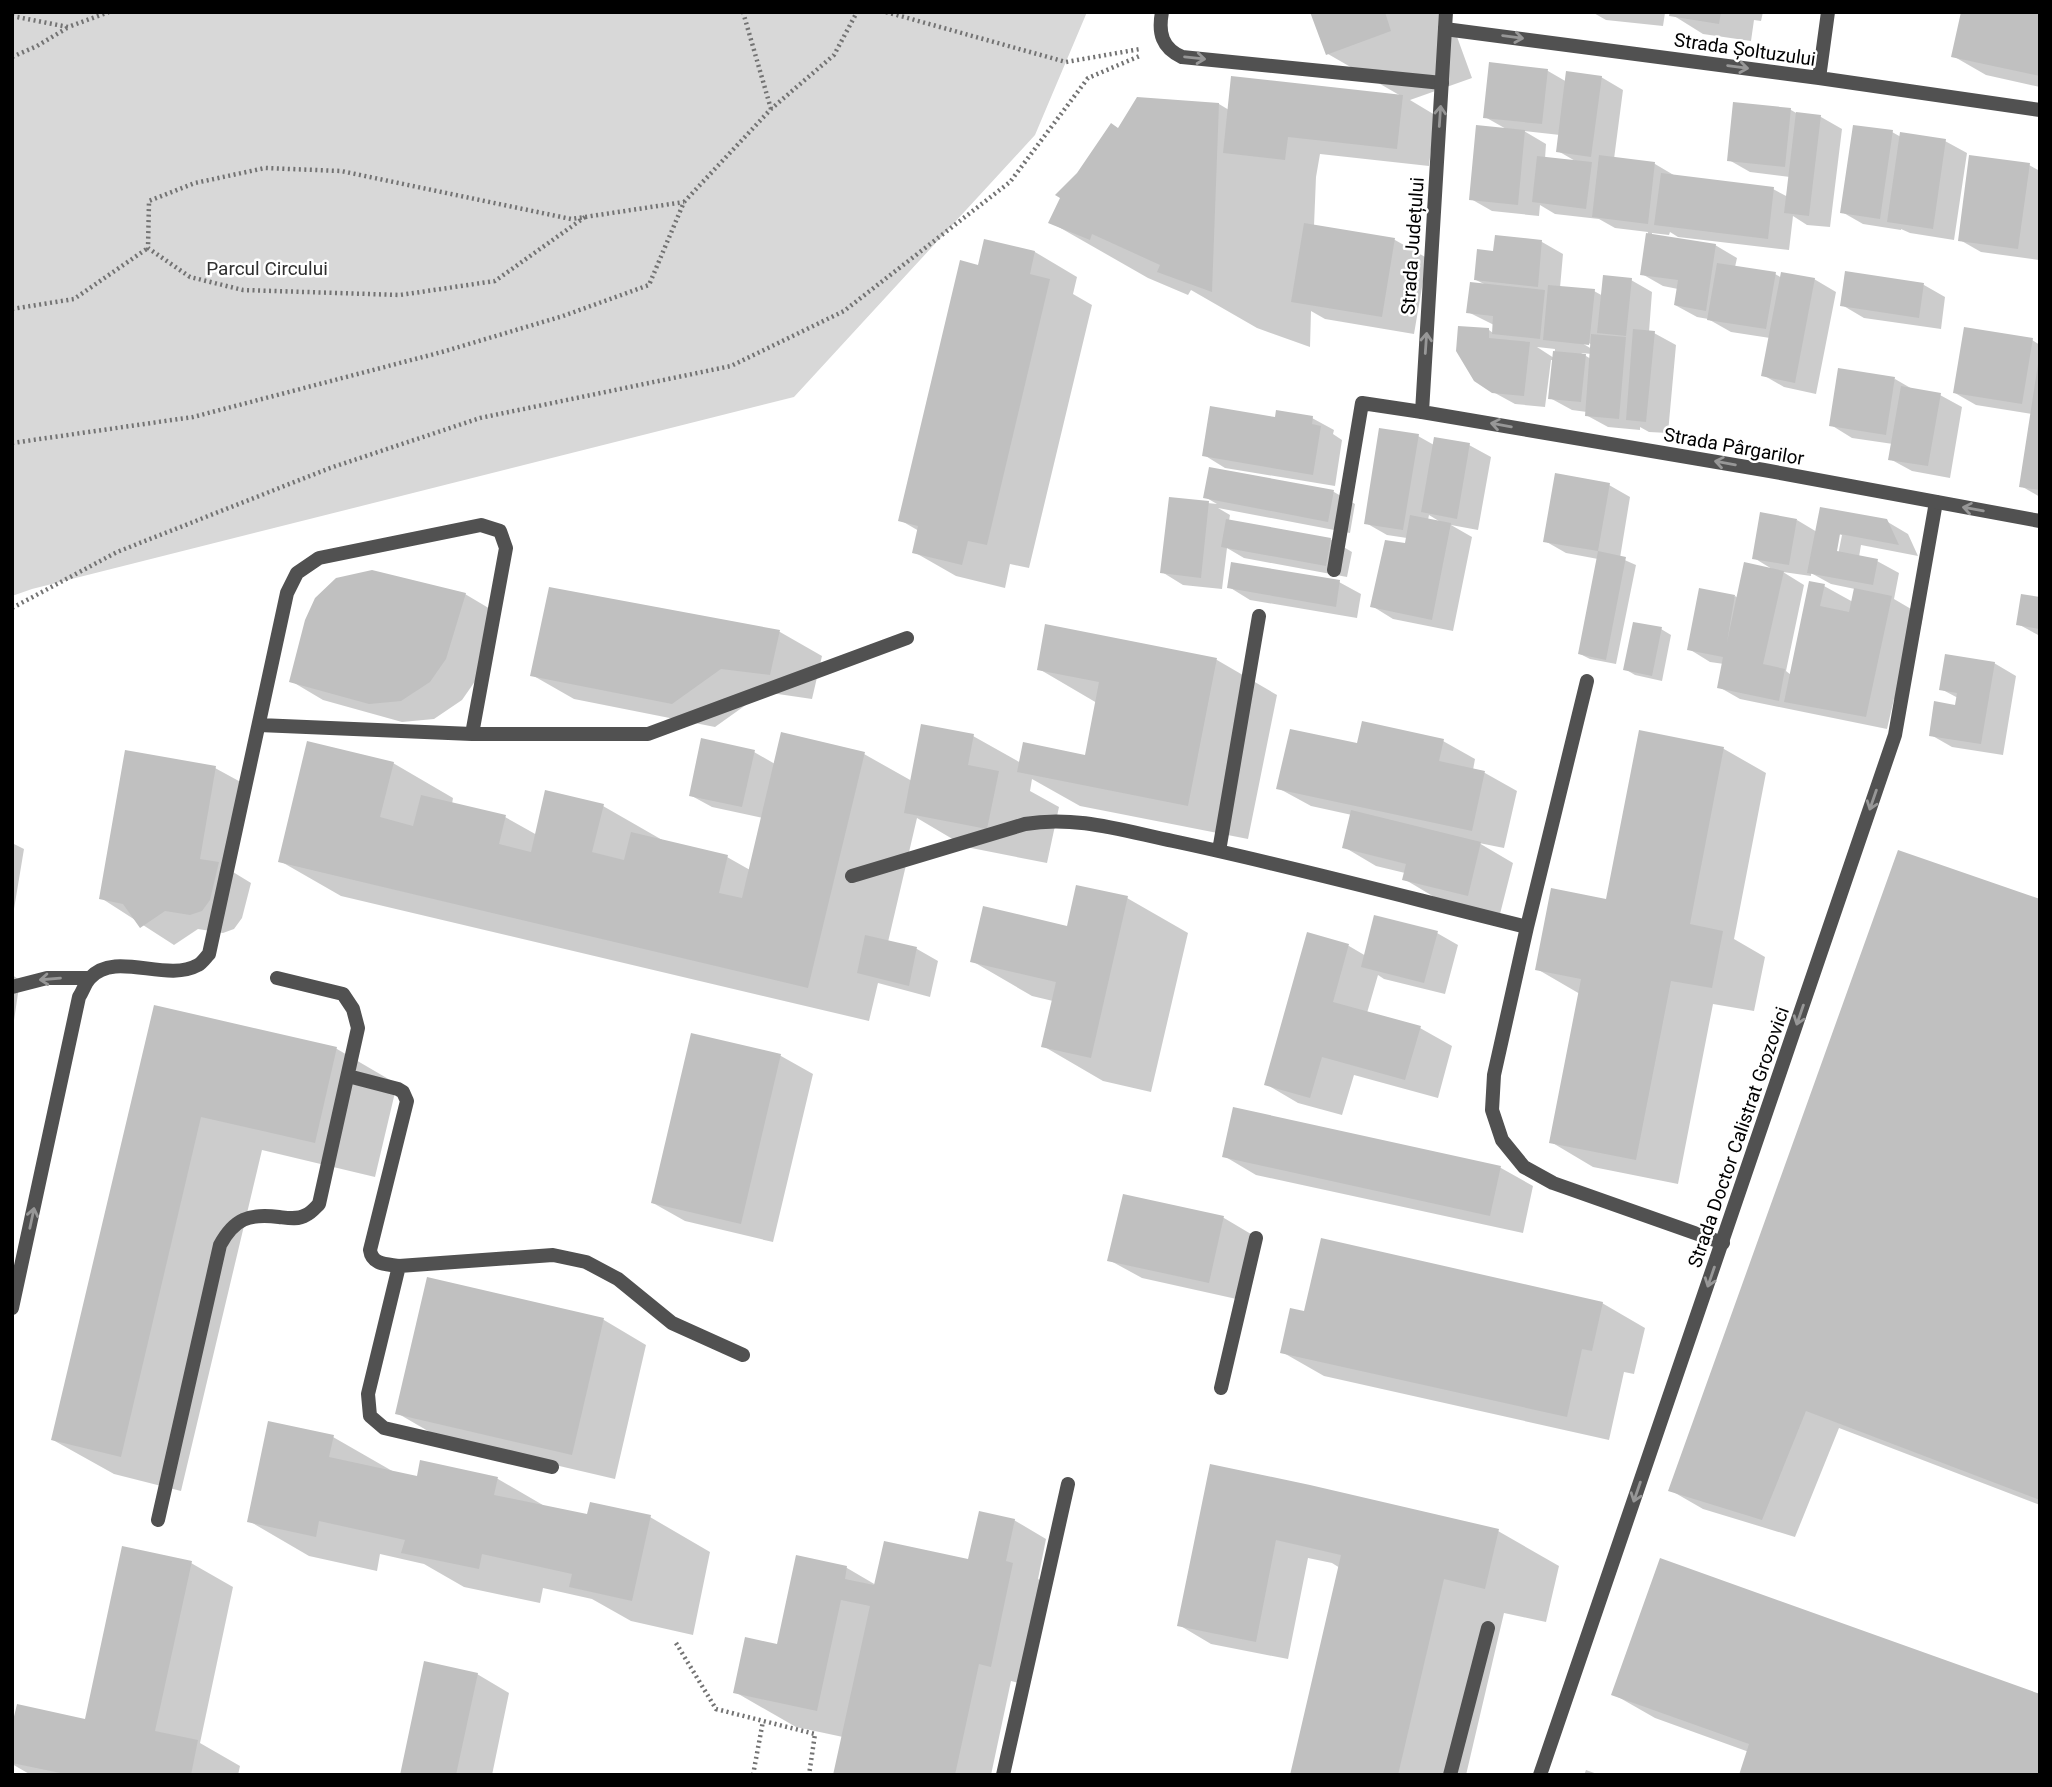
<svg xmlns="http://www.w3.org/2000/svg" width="2052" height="1787" viewBox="0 0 2052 1787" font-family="Roboto,sans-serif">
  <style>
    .park { fill: #d8d8d8 }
    .shadow { fill: #0003; fill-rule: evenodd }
    .building { fill: #c0c0c0 }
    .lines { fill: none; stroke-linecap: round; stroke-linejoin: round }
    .path { stroke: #737373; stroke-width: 4.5; stroke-dasharray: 2 3.5; stroke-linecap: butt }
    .service { stroke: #515151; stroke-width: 14 }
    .minor { stroke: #515151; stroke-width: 14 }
    .tertiary { stroke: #515151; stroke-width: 14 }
    .oneway { stroke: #979797 }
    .labels { text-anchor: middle; stroke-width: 5; stroke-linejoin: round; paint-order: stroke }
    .street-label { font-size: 19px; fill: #000; stroke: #fff }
    .park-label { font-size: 19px; fill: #2f2f2f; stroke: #fff }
  </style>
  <rect width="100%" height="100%" fill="#fff"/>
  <!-- park -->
  <path class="park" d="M12,12H1087L1035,135L794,397L32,589L12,596Z"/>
  <!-- shadow -->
  <path class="shadow" d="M1312,12H1448L1472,78L1410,100L1435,115L1429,166L1320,154L1316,177L1314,226L1395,240L1427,258L1414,334L1325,319L1311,311L1310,347L1257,328L1191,290L1188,295L1148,278L1050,222L1119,130L1219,104L1229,110L1401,96L1328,54Z
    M1592,12H1763L1761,21L1754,20L1751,41L1703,34L1671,14L1665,13L1663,26L1606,20Z
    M2040,12V87L1986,75L1953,56Z
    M1491,64L1548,71L1567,82L1601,77L1623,90L1614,159L1655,164L1677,177L1773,189L1788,197L1790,177L1750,172L1729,160L1735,104L1791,110L1798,114L1821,117L1842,129L1830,227L1807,225L1793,216L1789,250L1678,237L1670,232L1669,235L1652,233V236L1715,245L1737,258L1735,267L1775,274L1782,278L1814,279L1836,292L1816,394L1784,387L1763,375L1770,338L1731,332L1708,319L1697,317L1675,305L1678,289L1663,286L1642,274L1648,232L1615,228L1599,219L1555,214L1540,205L1539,216L1492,211L1471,199L1508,130L1485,117ZM1524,131L1560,135L1558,151L1577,162L1545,159L1546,144Z
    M1892,132L1901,137L1945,141L1967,153L1954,240L1910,233L1901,229V230L1863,224L1842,212Z
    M2029,165L2040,171L2039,260L1981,252L1960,240Z
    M986,241L1035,252L1077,277L1073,294L1092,305L1029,568L1010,564L1005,588L956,576L914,552L919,531L900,520Z
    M1542,242L1563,254L1560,288L1594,291L1603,296L1631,280L1652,292L1649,332L1654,333L1676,345L1668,433L1649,432L1640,427V430L1608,427L1586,415L1587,412L1572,410L1550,398L1554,360H1551L1545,407L1515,404L1484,387L1489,330L1493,333L1494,325L1468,312L1486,285L1476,280L1494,253ZM1582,339L1592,345V349L1580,342ZM1537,347L1555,349L1554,358ZM1581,353L1592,354L1591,359Z
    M1924,285L1945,297L1941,329L1864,318L1842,305Z
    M2032,340L2040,345V497L2021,486L2032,414L1976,405L1955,393Z
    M1895,379L1914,390L1940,395L1962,407L1950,478L1912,471L1890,459L1893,444L1852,438L1831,425Z
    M1312,418L1334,430L1333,434L1342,440L1335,486L1225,468L1204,455L1276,419Z
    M1418,436L1434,445H1469L1491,457L1478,530L1451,525L1472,537L1453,631L1393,619L1372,606L1406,545L1407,538L1387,535L1366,523ZM1429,515L1442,523L1428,520Z
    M1609,485L1630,497L1620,558L1636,565L1616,664L1590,659L1580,654L1598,559L1566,553L1545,541Z
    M1334,492L1355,504L1350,533L1218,508L1230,515L1229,521L1330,539L1352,552L1347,577L1244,558L1227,548L1222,589L1183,585L1162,572L1170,499L1217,504L1205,497Z
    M1797,520L1817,532L1886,521L1908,534L1918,556L1861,545L1859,557L1877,561L1899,573L1894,599L1923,616L1905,701L1894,699L1887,729L1740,699L1719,687L1724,664L1710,662L1689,649L1735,596L1738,598L1772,569L1754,558ZM1838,534L1842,535L1837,560H1833ZM1783,572L1811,576V573L1831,584L1855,589L1853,602L1824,586L1791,675L1786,671L1804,585Z
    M1339,582L1361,594L1357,618L1250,600L1229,587Z
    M550,589L780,632L822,656L812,699L764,692L715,727L574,699L532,675Z
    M465,594L497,613L478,677L462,700L434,719L402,722L323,700L291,681Z
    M2040,599V636L2018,624Z
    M1661,629L1671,635L1662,681L1635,675L1625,669Z
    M1217,660L1277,695L1248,839L1080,806L1032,779L1030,791L1059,807L1047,863L966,847L917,818L888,942L917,949L938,961L930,997L878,983L869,1021L341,896L280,861L393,763L453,798L452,804L505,817L537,835L603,806L664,841L727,857L750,870L763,818L712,807L690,795L754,752L775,764L864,754L912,781L973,736L1021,763L1087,757L1097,703L1039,669Z
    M1994,663L2016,676L2003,755L1952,747L1931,735L1957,707L1958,698L1941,689Z
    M1640,732L1724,749L1766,773L1734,939L1765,957L1754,1011L1713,1004L1678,1184L1593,1167L1551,1142L1580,994L1537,969L1607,901Z
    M1443,741L1475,759L1473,770L1485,773L1517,791L1504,848L1479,843L1513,863L1500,914L1436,898L1404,879L1405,873L1376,866L1344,847L1352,815L1311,806L1278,788L1359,745Z
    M215,768L248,786L233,872L251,883L242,918L234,929L223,933L198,929L174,945L101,898Z
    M12,843L24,849L12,921Z
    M1127,898L1188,933L1151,1092L1103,1081L1043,1046L1053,1001L1032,996L972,961L1068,928Z
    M2040,901V1505L1839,1428L1795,1537L1703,1509L1670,1490Z
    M1437,933L1458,945L1445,994L1384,979L1378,975L1367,1013L1420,1028L1452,1046L1438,1098L1354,1075L1342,1115L1298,1103L1266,1084L1308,934L1349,946L1366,956Z
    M12,975L20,980L12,1034Z
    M155,1007L337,1049L397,1084L375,1177L262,1150L181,1491L114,1474L53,1440Z
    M692,1035L781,1056L813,1074L773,1242L685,1221L653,1203Z
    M1234,1110L1501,1168L1533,1186L1523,1233L1256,1175L1224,1156Z
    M1124,1196L1224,1218L1256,1237L1241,1300L1142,1278L1109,1260Z
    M428,1279L604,1320L646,1345L615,1479L440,1438L397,1413Z
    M1602,1303L1645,1328L1634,1374L1624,1372L1609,1440L1324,1376L1282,1352L1305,1313Z
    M333,1437L394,1472L418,1478L498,1479L548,1508L588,1517H650L710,1552L693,1635L631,1621L592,1599L543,1588L540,1603L464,1587L424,1564L380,1554L377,1571L309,1556L249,1521Z
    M1211,1466L1498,1531L1559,1566L1546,1622L1504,1613L1466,1775H1292L1340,1568L1332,1563L1308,1558L1288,1659L1211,1644L1179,1625Z
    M1014,1520L1046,1539L1038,1579L1045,1583L1023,1684L1011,1681L991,1775H835L843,1737L796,1727L735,1692L778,1647L797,1557L847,1568L876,1585L969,1561Z
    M191,1563L233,1587L200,1743L240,1766L238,1775H31L12,1764V1733L87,1721Z
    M477,1674L509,1693L492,1775H402Z
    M1613,1694L2040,1696L1749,1752L1655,1718Z
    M1586,1770L1600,1775H1584Z"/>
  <!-- building -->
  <path class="building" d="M1310,12H1385L1391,31L1326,55Z
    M1670,12H1721L1719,24L1669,16Z
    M1961,12H2040V76L1951,57Z
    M1489,62L1548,69L1542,124L1483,118Z
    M1566,71L1602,76L1591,157L1556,152Z
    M1231,76L1403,95L1397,149L1288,137L1285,160L1223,153Z
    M1137,97L1219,103L1212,292L1157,272L1160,265L1092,234L1090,240L1048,223L1060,198L1055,195L1077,173L1111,123L1118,128Z
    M1733,102L1791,108L1785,167L1727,161Z
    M1796,112L1821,115L1809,216L1784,213Z
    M1476,125L1525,130L1518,205L1469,200Z
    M1853,125L1893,130L1880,219L1840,213Z
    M1900,132L1946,139L1933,229L1887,222Z
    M1599,155L1655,162L1648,224L1592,217Z
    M1969,155L2030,163L2018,249L1958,241Z
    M1537,156L1592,162L1586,209L1532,202Z
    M1661,173L1774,187L1768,239L1654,225Z
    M1304,223L1395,238L1382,317L1291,302Z
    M1646,233L1716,244L1706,311L1674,305L1678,280L1640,275Z
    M1495,235L1542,240L1538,287L1474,280L1477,249L1493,251Z
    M984,239L1035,251L1030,274L1050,279L987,545L968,541L962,565L912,553L918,526L898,521L960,260L978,265Z
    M1717,263L1776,272L1766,329L1707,320Z
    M1845,271L1924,283L1919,318L1840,306Z
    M1781,272L1815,278L1795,383L1761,376Z
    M1603,275L1632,278L1626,336L1597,333Z
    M1470,282L1545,290L1540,339L1492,334L1493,316L1466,313Z
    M1548,285L1595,289L1589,345L1543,340Z
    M1458,326L1489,328V338L1530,342L1524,396L1492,393L1474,381L1456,351Z
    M1964,327L2033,338L2022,404L1953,393Z
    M1633,329L1655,331L1646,422L1626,420Z
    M1591,334L1626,337L1619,419L1585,416Z
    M1553,351L1586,354L1581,402L1548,399Z
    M2038,364H2040V490L2019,487Z
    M1838,368L1895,377L1886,435L1829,426Z
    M1901,386L1941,393L1928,466L1888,460Z
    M1210,406L1275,417L1276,410L1313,416L1312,424L1321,426L1313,475L1202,456Z
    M1379,428L1419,434L1403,530L1364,524Z
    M1434,437L1470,443L1457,519L1421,512Z
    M1209,467L1334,490L1328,522L1203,498Z
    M1555,473L1610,483L1598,551L1543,542Z
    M1169,497L1209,501L1201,578L1160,573Z
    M1820,507L1887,519L1899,545L1840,534L1837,551L1878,559L1873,585L1807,573Z
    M1760,512L1797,519L1789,565L1752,559Z
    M1410,515L1451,523L1432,620L1370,607L1385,540L1405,543Z
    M1226,519L1331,538L1326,566L1221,547Z
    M1598,551L1626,557L1606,660L1578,654Z
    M1231,562L1340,580L1336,607L1227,588Z
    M1744,562L1784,571L1763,664L1785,669L1779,701L1717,688L1723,657L1687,650L1699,588L1735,595L1727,642Z
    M372,570L466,593L446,659L430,682L401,701L369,704L289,682L305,620L315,598L336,578Z
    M1809,581L1825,584L1820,606L1849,612L1854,588L1892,596L1866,717L1784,702Z
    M549,587L780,630L770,675L721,669L672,704L530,676Z
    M2021,594L2040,597V629L2016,625Z
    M1633,622L1662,627L1652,676L1623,670Z
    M1045,624L1217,658L1188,806L1017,772L1023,742L1085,755L1099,682L1037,670Z
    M1945,654L1995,662L1981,744L1929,736L1934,701L1955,705L1957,693L1939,690Z
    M1362,721L1444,739L1439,761L1485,771L1472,831L1276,789L1290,729L1357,743Z
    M921,724L974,734L968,765L999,771L987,829L904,813Z
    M1639,730L1724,747L1690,924L1723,931L1712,988L1671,981L1636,1160L1549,1143L1581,979L1535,970L1551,888L1606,899Z
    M781,732L865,752L808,988L278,862L307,741L394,762L380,817L413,826L421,795L506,815L499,844L531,852L545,790L604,804L592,852L624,860L631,832L728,855L719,893L742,898Z
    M701,738L755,750L742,807L689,796Z
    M125,750L216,766L200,859L219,862L210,900L202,911L190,915L165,911L140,928L123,904L99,899Z
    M1351,810L1481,842L1468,896L1402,880L1406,864L1342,848Z
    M1898,850L2040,899V1500L1806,1411L1762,1520L1668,1491Z
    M1076,885L1128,896L1091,1058L1041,1047L1056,982L970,962L983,906L1067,926Z
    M1374,915L1438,931L1424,983L1361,967Z
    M1307,932L1349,944L1333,1002L1421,1026L1405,1080L1322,1057L1310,1098L1264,1085Z
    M865,935L917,947L909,986L857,973Z
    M154,1005L337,1047L315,1143L201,1117L121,1457L51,1440Z
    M691,1033L781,1054L741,1224L651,1203Z
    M1233,1107L1501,1166L1490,1216L1222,1157Z
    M1123,1194L1224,1216L1209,1283L1107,1261Z
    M1321,1238L1603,1302L1592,1351L1582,1349L1567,1417L1280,1353L1290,1308L1304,1311Z
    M427,1277L604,1318L572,1455L395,1414Z
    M268,1421L334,1435L329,1457L417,1476L420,1460L498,1477L494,1495L587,1514L590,1502L651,1515L632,1601L569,1587L572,1574L482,1554L479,1569L401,1553L405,1540L319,1521L316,1537L247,1522Z
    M1210,1464L1310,1485L1499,1529L1485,1589L1444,1579L1398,1775H1290L1341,1555L1276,1540L1256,1642L1177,1626Z
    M979,1511L1015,1519L1006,1561L1013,1563L991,1667L979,1664L955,1775H833L870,1606L841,1600L817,1711L733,1693L745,1637L777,1644L796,1555L847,1566L845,1579L874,1585L884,1541L968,1559Z
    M122,1546L192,1561L155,1731L198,1740L191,1775H70L12,1763V1725L17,1704L85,1719Z
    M1660,1558L2040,1694V1775H1739L1749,1744L1611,1695Z
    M424,1661L478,1673L456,1775H400Z"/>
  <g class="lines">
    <!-- path -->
    <path class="path" d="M743,12L771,109
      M886,12L1066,62L1140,49
      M12,16L68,27L109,12
      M12,57L37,46L67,28
      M585,217L495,281L400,295L243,290L190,277L148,248L149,201L195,183L265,168L341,171L571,219L585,217L684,202
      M12,309L74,299L148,248
      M12,443L193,417L442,352L563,316L649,285L684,202L771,109L834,55L857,12
      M12,608L117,552L330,468L480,418L731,366L844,311L1010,182L1088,78L1142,55
      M676,1643L716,1709L815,1734L809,1775
      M753,1775L763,1721"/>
    <!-- service -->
    <path class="service" d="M1587,681L1527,927L1494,1075L1492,1110L1502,1140L1524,1167L1553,1183L1723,1243
      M259,725L472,734H648L907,638
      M1219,851L1259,616
      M852,876L1025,824C1075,815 1124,831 1173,841C1291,866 1409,898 1527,927
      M12,987L47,978H89
      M348,1076L398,1089L403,1092L407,1101L370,1250C372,1265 387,1264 399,1266L553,1255L586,1262L618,1279L672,1323L743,1355
      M399,1266L368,1394L370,1416L384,1428L552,1467
      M12,1308L79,997C83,991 85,983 90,978C115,950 166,983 198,965C202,963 206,957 209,954L287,593L297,573L319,558L481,525L500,531L506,548L472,734
      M1221,1388L1256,1238
      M158,1520L220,1245C234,1219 249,1213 279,1217C288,1218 298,1220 306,1215C311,1213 315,1208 319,1204L358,1028L353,1009L343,994L277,978
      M1003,1775L1068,1484
      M1450,1775L1488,1628"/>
    <!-- minor -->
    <path class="minor" d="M1162,12C1158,33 1162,48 1182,57L1442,83
      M1445,29L1819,78L2040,110
      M1819,78L1828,12
      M1334,570L1362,403L1422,412
      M1540,1775L1895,735L1936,502"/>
    <!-- tertiary -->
    <path class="tertiary" d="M1446,12L1422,412L1764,470L2040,521"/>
  </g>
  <!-- one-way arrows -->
  <defs><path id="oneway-shaft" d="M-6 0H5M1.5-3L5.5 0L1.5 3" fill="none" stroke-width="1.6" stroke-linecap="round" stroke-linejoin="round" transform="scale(1.75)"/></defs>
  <g class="oneway">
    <use href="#oneway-shaft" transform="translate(1513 37) rotate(8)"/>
    <use href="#oneway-shaft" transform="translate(1195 58) rotate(6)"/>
    <use href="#oneway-shaft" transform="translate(1738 67) rotate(8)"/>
    <use href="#oneway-shaft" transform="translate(1440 116) rotate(-86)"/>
    <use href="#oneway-shaft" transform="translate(1426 343) rotate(-86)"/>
    <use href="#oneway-shaft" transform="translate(1501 425) rotate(-170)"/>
    <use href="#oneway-shaft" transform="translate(1725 463) rotate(-170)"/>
    <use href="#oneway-shaft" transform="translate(1973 509) rotate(-170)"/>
    <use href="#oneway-shaft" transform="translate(1873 800) rotate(109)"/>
    <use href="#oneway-shaft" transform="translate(50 979) rotate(175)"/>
    <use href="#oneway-shaft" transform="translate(1800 1015) rotate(109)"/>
    <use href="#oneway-shaft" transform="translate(32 1218) rotate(-78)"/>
    <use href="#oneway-shaft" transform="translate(1711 1277) rotate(109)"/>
    <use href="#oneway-shaft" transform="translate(1637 1492) rotate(109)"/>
  </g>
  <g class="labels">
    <!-- street labels -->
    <g class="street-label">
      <text transform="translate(1745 49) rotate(8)" y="7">Strada Șoltuzului</text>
      <text transform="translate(1412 246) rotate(-86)" y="7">Strada Județului</text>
      <text transform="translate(1734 446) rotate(10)" y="7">Strada Pârgarilor</text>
      <text transform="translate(1738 1137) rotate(-71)" y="7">Strada Doctor Calistrat Grozovici</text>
    </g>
    <!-- park labels -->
    <g class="park-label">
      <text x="267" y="275">Parcul Circului</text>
    </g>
  </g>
  <!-- border -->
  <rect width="2052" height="1787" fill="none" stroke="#000000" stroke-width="28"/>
</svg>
